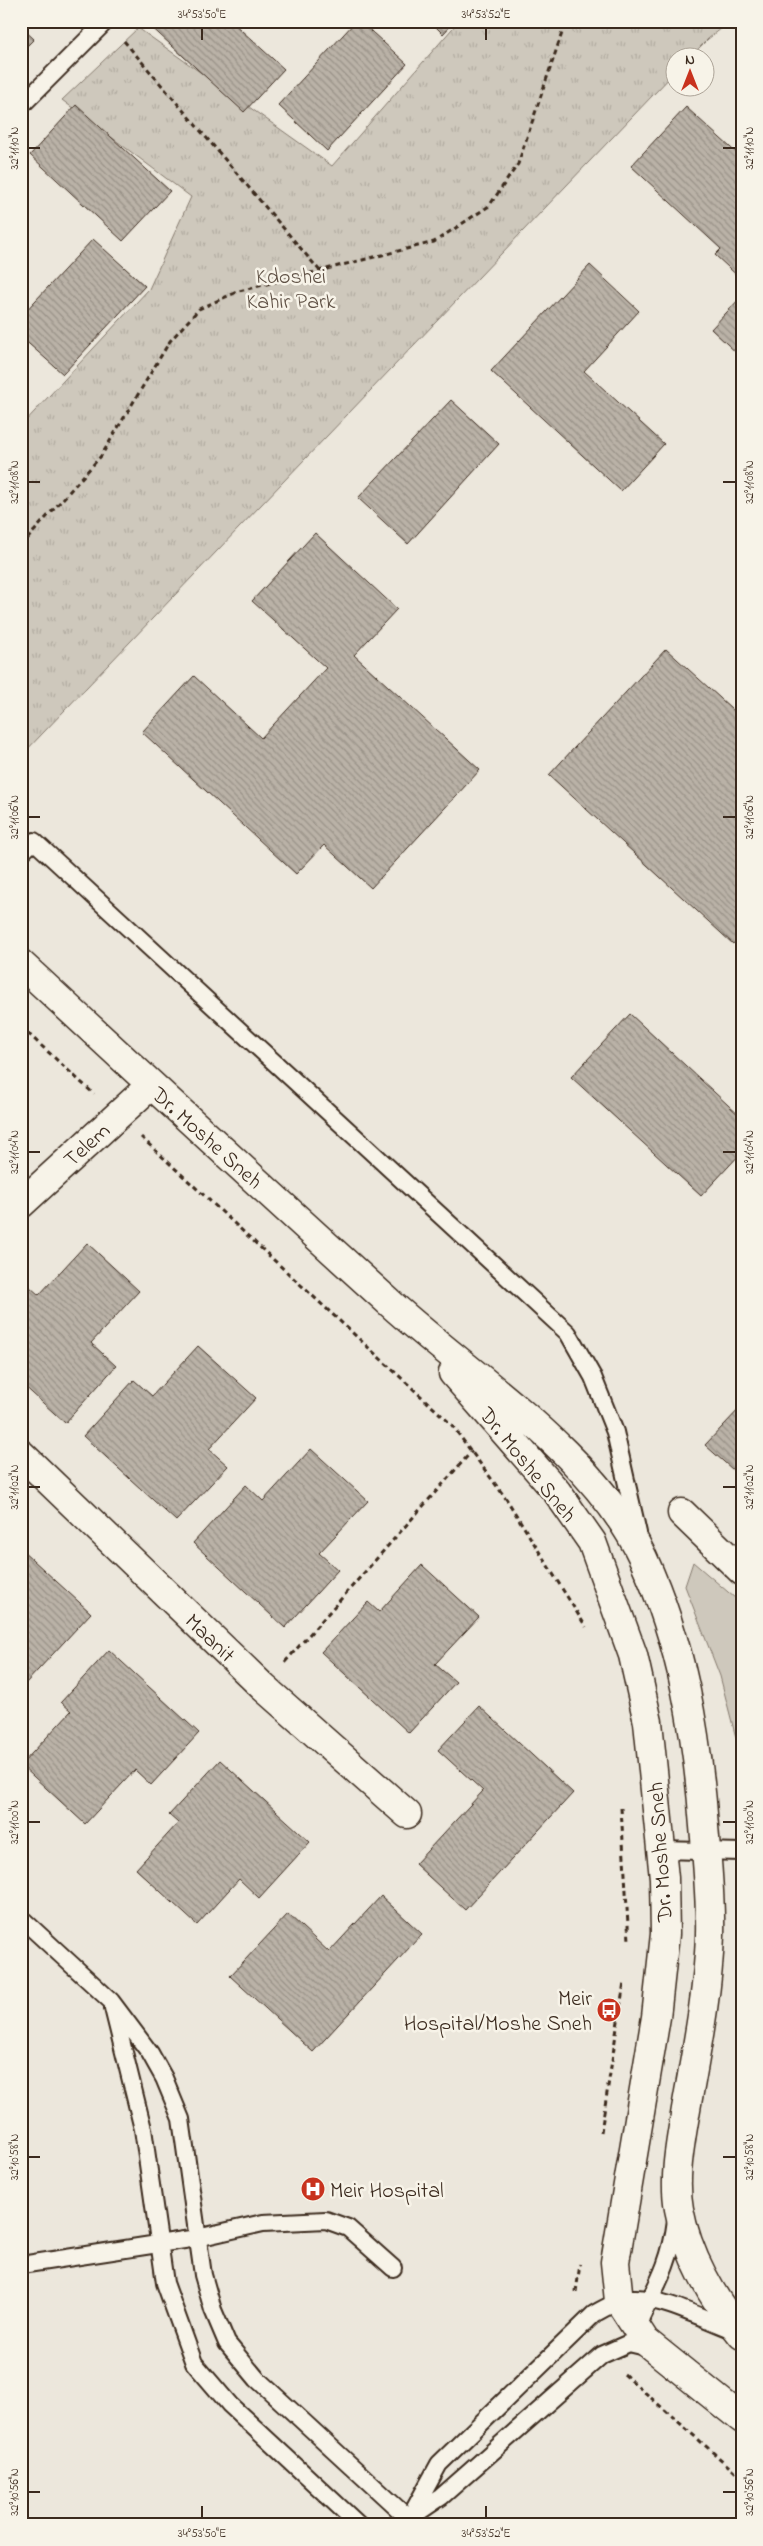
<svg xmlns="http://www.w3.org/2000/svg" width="763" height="2546" viewBox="0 0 763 2546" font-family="'Indie Flower',sans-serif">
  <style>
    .grass { fill: #cec8bc; stroke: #84796d }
    .park { fill: url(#park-tufts); stroke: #84796d }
    .building { fill: url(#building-back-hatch); stroke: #3b2a1e }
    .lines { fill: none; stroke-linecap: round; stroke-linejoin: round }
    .lane-casing { stroke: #3b2a1e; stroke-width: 20 }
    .street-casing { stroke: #3b2a1e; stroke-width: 31 }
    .secondary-casing { stroke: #3b2a1e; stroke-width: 31 }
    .path { stroke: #3b2a1e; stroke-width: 3; stroke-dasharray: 5 4; stroke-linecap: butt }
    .lane { stroke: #f7f3e8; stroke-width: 16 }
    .street { stroke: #f7f3e8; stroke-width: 28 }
    .secondary { stroke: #f7f3e8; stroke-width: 28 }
    .ticks { fill: none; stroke: #3b2a1e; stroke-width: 2 }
    .labels { text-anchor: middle; stroke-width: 5; stroke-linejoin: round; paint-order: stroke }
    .park-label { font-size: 22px; fill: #605246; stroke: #f7f3e8 }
    .street-label { font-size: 22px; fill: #3b2a1e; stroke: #f7f3e8 }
    .poi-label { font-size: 22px; fill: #3b2a1e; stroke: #f7f3e8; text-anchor: end }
    .neatline { fill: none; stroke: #3b2a1e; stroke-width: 2 }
    .ticks-label { font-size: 12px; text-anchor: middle; fill: #3b2a1e }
  </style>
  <defs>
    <pattern id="park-tufts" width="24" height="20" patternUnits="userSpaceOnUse" patternTransform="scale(1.25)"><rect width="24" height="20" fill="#cec8bc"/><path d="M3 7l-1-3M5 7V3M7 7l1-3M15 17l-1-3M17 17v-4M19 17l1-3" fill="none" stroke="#b2aca1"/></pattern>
    <pattern id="building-back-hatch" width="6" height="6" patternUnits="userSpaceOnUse" patternTransform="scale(1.25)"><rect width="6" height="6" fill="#bab2a7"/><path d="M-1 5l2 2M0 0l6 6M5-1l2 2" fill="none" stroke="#989187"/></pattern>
  </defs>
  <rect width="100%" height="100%" fill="#ece7dc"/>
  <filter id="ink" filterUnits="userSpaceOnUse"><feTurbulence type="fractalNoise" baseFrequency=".02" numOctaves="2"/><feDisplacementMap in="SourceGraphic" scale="10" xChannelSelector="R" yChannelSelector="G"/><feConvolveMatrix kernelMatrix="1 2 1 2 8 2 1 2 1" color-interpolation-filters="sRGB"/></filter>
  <g filter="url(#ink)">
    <!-- grass -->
    <path class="grass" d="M693,1562L742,1604V1761L720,1676L685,1586Z"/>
    <!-- park -->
    <path class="park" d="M459,21H731L708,39L690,57L676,58L675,72L21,756V426L149,289L191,197L62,100L138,28L332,166Z"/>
    <!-- building -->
    <path class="building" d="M149,21H231L284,69L244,112L147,23Z
      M356,21H360L407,64L327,151L278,105Z
      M430,21H455L443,34Z
      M21,27L34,39L21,52Z
      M76,105L170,191L123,241L30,155Z
      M686,107L742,158V280L715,255L721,249L631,166Z
      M93,239L145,286L63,374L21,337V316Z
      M590,265L639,311L584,371L664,444L621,491L491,371Z
      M742,296V358L711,329Z
      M451,400L499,444L408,544L358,498Z
      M315,533L397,609L354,655L480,770L371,888L324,845L296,874L142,732L194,676L261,738L326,668L252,601Z
      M666,649L742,718V935L733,944L549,775Z
      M630,1014L742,1118V1152L701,1196L571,1077Z
      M87,1243L139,1291L91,1343L116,1366L65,1423L21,1383V1279L39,1295Z
      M198,1346L256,1398L209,1449L228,1466L176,1521L83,1436L134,1380L152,1396Z
      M742,1406V1478L705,1445Z
      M311,1449L368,1501L319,1553L338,1570L285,1628L193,1543L246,1485L263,1501Z
      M21,1549L91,1613L25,1684L21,1680Z
      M422,1565L479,1617L435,1664L456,1682L409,1733L321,1652L368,1602L379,1612Z
      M109,1650L199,1733L151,1785L135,1770L85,1824L21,1765L71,1711L61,1702Z
      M479,1706L573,1793L465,1910L415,1864L483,1791L438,1750Z
      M220,1760L310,1842L259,1898L239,1879L197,1925L136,1869L178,1823L169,1815Z
      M381,1896L422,1934L313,2052L230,1976L288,1914L329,1952Z"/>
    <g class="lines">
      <defs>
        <path id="lane" d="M21,106L106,21
          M21,853L34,841L568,1333L593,1377L615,1432L638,1533
          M661,1850L742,1852
          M21,1918L111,2001L150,2053L164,2078L181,2119L203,2275L213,2310L227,2343L257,2379L409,2519
          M113,2008L143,2129L165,2283L194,2363L230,2405L359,2525
          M21,2265L197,2238L263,2223L326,2220L348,2228L393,2268
          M634,2332C653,2290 670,2269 676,2220
          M413,2516L441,2497L602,2355L629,2343L650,2348
          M409,2519L439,2464L594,2314C607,2307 619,2299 633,2298C659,2296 711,2322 736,2331"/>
        <path id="street" d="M21,1204L151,1085
          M21,1454L263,1687L407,1814
          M682,1513L742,1571"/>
        <path id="secondary" d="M21,964C144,1078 267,1192 391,1304C474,1379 595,1454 643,1558C682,1643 697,1733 704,1826C707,1862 711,1898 710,1935C708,1993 696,2052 686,2109C681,2140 673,2177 679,2209C687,2254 713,2300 742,2335
          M453,1373L557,1492L592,1542L633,1655L648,1722L664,1878L665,1934L656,2017L615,2262L619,2301L645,2341L742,2419"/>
      </defs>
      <!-- lane casing -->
      <use href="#lane" class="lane-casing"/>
      <!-- street casing -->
      <use href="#street" class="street-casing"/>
      <!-- secondary casing -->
      <use href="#secondary" class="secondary-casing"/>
      <!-- path -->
      <path class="path" d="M124,41L320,271
        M21,546L101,456L170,341L199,309L239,291L434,242L489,206L518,164L566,21
        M21,1027L94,1094
        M141,1137L451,1424L507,1500L586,1627
        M285,1662L472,1451
        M621,1808L629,1941
        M601,2132L624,1982
        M576,2292L580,2264
        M624,2374L742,2478"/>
      <!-- lane -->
      <use href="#lane" class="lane"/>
      <!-- street -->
      <use href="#street" class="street"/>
      <!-- secondary -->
      <use href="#secondary" class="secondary"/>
    </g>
  </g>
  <!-- ticks -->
  <path class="ticks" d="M202,28V40M486,28V40M28,148H40M723,148H736M28,482H40M723,482H736M28,817H40M723,817H736M28,1152H40M723,1152H736M28,1487H40M723,1487H736M28,1822H40M723,1822H736M28,2157H40M723,2157H736M28,2492H40M723,2492H736M202,2506V2518M486,2506V2518"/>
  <!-- icons -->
  <defs>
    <symbol id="bus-disc" viewBox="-11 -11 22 22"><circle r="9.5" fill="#c8321e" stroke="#f7f3e8"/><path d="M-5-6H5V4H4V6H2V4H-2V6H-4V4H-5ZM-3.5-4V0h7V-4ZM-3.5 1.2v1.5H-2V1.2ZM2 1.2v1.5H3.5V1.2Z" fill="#fff"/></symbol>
    <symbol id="hospital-disc" viewBox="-11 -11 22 22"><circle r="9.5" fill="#c8321e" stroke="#f7f3e8"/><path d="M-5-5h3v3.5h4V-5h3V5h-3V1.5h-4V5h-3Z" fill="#fff"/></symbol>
  </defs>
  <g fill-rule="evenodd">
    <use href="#bus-disc" x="595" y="1996" width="28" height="28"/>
    <use href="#hospital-disc" x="299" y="2175" width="28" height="28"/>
  </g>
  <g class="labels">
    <!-- park labels -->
    <g class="park-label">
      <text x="291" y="283">Kdoshei<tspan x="291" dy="25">Kahir Park</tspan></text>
    </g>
    <!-- street labels -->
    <g class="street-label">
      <text transform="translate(208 1137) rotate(42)" y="8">Dr. Moshe Sneh</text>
      <text transform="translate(86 1144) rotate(-42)" y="8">Telem</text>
      <text transform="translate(529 1464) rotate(51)" y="8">Dr. Moshe Sneh</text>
      <text transform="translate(211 1637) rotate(44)" y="8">Maanit</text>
      <text transform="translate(659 1852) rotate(-94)" y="8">Dr. Moshe Sneh</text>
    </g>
    <!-- poi labels -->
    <g class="poi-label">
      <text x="592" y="2005">Meir<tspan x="592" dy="25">Hospital/Moshe Sneh</tspan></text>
      <text x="330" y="2197" text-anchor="start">Meir Hospital</text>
    </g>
  </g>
  <!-- margin -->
  <rect width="763" height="2546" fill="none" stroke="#f7f3e8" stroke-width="55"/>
  <!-- north arrow -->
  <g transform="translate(690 72)"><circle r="24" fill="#f7f3e8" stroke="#aca397"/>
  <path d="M0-4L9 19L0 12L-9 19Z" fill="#c8321e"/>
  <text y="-8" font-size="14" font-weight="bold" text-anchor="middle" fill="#3b2a1e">N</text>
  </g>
  <rect x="28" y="28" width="708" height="2490" class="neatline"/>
  <g class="ticks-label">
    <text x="202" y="18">34°53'50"E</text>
    <text x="486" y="18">34°53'52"E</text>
    <text transform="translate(14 148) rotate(-90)" y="4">32°11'10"N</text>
    <text transform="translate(749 148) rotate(-90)" y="4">32°11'10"N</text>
    <text transform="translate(14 482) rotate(-90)" y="4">32°11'08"N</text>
    <text transform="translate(749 482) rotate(-90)" y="4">32°11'08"N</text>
    <text transform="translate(14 817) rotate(-90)" y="4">32°11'06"N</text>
    <text transform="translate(749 817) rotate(-90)" y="4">32°11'06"N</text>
    <text transform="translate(14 1152) rotate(-90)" y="4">32°11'04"N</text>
    <text transform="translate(749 1152) rotate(-90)" y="4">32°11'04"N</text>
    <text transform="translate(14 1487) rotate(-90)" y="4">32°11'02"N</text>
    <text transform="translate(749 1487) rotate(-90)" y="4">32°11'02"N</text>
    <text transform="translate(14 1822) rotate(-90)" y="4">32°11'00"N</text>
    <text transform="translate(749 1822) rotate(-90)" y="4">32°11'00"N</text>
    <text transform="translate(14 2157) rotate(-90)" y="4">32°10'58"N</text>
    <text transform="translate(749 2157) rotate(-90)" y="4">32°10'58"N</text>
    <text transform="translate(14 2492) rotate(-90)" y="4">32°10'56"N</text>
    <text transform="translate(749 2492) rotate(-90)" y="4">32°10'56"N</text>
    <text x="202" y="2537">34°53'50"E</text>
    <text x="486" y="2537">34°53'52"E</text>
  </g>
</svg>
